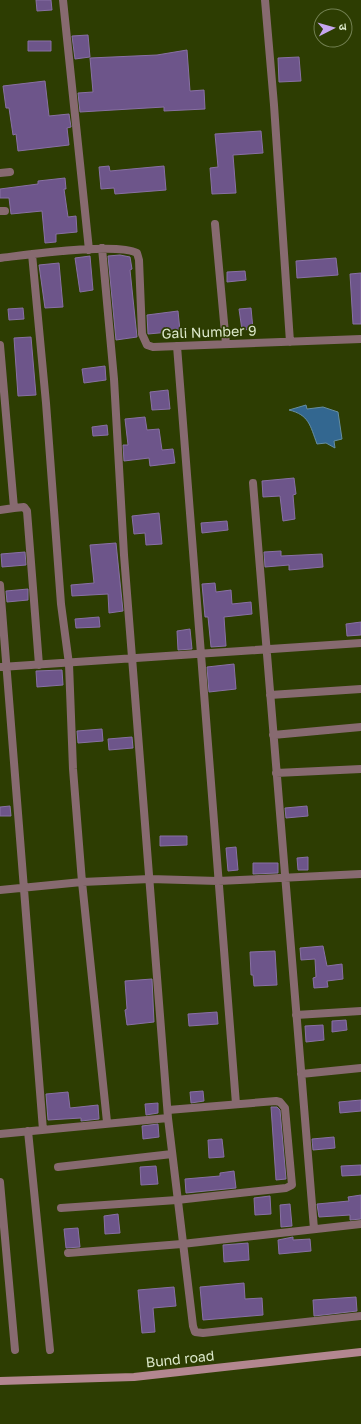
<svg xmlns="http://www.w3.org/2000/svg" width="361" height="1424" viewBox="0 0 361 1424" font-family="'Golos Text','Noto Sans Devanagari',sans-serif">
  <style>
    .water { fill: #336790; stroke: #668ea1 }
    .building { fill: #6d558a; stroke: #8870a4 }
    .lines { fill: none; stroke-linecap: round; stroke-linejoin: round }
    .street { stroke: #876a70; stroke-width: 8 }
    .secondary { stroke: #b38790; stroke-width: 8 }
    .labels { text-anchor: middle; stroke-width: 3.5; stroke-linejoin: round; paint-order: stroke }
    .street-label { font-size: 14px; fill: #dce8ca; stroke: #2d3d02 }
  </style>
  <rect width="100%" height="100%" fill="#2d3d02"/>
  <!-- water -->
  <path class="water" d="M306,405L307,409L323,407L338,412L342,439L334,441L335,448L326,443L317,444C310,425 309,415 289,410Z"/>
  <!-- building -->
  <path class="building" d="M36,0H51L52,10L37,11Z
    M88,35L90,57L75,59L72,36Z
    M28,41H51V51H28Z
    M187,50L190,91L204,90L205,109L164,111V107L80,112L78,93L93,92L90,58L157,55Z
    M299,57L301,81L279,82L278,58Z
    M45,81L49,116L69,114L71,127L67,128L69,145L18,151L16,134L13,135L9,108H6L3,86Z
    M261,131L263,153L233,155L236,193L212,194L210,168L218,167L215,134Z
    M109,166L110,171L164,166L166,190L115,194L114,188L101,189L99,167Z
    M65,178L66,189H64L68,217L76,216L77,232L56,234V242L45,243L42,211L11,214L9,198H0V189L38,184V181Z
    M120,255L130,257L132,269L130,270L137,337L116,340L108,256Z
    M90,256L93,290L80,292L75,258Z
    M336,258L338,275L297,278L296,261Z
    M59,263L63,307L45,308L39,265Z
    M245,271L246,280L227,282V272Z
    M361,273V324H353L350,274Z
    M23,308L24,319L9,320L8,309Z
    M251,308L253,329L242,330L239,309Z
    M178,311L180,331L148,334L147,315Z
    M31,337L36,395L18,396L14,338Z
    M105,366L106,380L84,383L82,369Z
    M168,390L170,409L152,410L150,392Z
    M145,417L147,430L159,429L162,450L173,449L175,463L150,466L149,458L124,461L123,445H128L125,419Z
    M107,425L108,435L93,436L92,427Z
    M294,478L296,494L293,495L295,519L283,521L280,496L263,497L262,481Z
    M159,513L162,544L146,545L145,533L134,534L132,516Z
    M227,521L228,530L202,533L201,523Z
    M116,543L123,611L109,613L108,594L72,596L71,585L94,583L90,545Z
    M281,551V556L322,554L323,567L289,570V565L265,567L264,552Z
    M25,552L26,565L2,567L1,554Z
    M215,583L216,592L231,590L232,604L251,602L252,614L224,617L226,646L211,647L208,617H205L202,584Z
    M28,589V600L7,602L6,591Z
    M99,617L100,627L76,628L75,619Z
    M361,622V635L347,636L346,624Z
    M190,629L192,649L178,650L177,631Z
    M234,664L236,689L209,692L207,667Z
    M62,670L63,685L37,687L36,671Z
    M102,729L103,741L78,743L77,731Z
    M132,737L133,748L109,750L108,739Z
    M10,806L11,816H0V807Z
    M307,806L308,816L286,818L285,808Z
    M160,836H187V845L160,846Z
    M236,847L238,870L228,871L226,848Z
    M308,857V870H298L297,858Z
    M253,863H278V873L253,874Z
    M323,946L327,966L342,964L343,979L327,981L328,987L314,988L313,978L316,977L315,959L301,960L300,948Z
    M275,951L277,985L254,986L253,975H251L250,952Z
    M152,979L154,1022L127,1025L125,1010L127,1009L125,981Z
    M217,1012L218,1024L189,1026L188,1014Z
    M346,1020L347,1030L332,1032V1021Z
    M323,1025L324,1040L306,1042L305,1026Z
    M203,1091L204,1101L191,1103L190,1092Z
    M68,1092L70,1108L98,1105L99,1119L81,1121V1118L48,1120L46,1094Z
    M361,1100V1111L340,1113L339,1102Z
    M158,1103V1113L146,1115L145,1104Z
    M271,1107H277L280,1110L286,1179L276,1180Z
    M158,1124L159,1137L143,1139L142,1126Z
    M334,1137L335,1148L313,1150L312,1139Z
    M222,1139L224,1157L209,1158L208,1140Z
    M361,1165V1175L342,1176L341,1166Z
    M156,1166L158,1184L141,1185L140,1167Z
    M234,1171L236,1188L186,1193L185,1179L220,1176V1173Z
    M361,1195V1219L350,1220V1215L319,1217L317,1204L349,1201L348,1197Z
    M270,1196L271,1214L255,1215L254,1198Z
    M290,1204L292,1226L281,1227L280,1205Z
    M118,1214L120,1233L105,1234L104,1216Z
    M78,1228L80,1247L66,1248L64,1229Z
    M293,1237V1240L310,1239L311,1251L279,1254L278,1240Z
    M248,1243L249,1260L224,1262L223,1245Z
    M244,1283L245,1299L262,1298L263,1315L203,1320L200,1287Z
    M174,1287L176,1306L153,1308L155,1332L142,1333L138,1290Z
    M356,1297L357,1311L314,1316L313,1300Z"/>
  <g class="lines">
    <!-- street -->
    <path class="street" d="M63,0L89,250
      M265,0L274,105L290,342
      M0,173L10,172
      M0,211H5
      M215,224L226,344
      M102,248L114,379L124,555L168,1118L193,1326L195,1332L203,1333L361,1316
      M32,254L46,403L61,604L69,664L73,769L82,882L107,1122
      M0,258C26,255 117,242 137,253L139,260L142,334L147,345L153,347L361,339
      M0,345L14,508L0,510
      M177,346L236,1104
      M253,483L314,1229
      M14,508L24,507L27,511L39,665
      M0,585L43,1130
      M1,667L361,643
      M270,695L361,689
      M273,735L361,727
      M276,773L361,769
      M0,890L82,882L150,879L218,881L361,874
      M296,1015L361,1011
      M301,1074L361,1068
      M28,1131L50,1350
      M0,1134L168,1118
      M58,1167L172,1154
      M0,1182L15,1350
      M61,1208L177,1200L286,1188L292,1185L285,1108L280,1102L276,1101L168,1110
      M68,1253L182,1244L361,1224"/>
    <!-- secondary -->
    <path class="secondary" d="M0,1381L134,1377L361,1352"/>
  </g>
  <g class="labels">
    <!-- street labels -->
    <g class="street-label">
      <text transform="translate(209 332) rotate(-2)" y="5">Gali Number 9</text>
      <text transform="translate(180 1359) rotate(-6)" y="5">Bund road</text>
    </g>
  </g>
  <!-- north arrow -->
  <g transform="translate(333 28) rotate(84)"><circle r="19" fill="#2d3d02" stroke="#738152"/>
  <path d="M0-3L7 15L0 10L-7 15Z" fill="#c7a6ef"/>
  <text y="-6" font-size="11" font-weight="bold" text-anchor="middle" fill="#dce8ca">उ</text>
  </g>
</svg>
